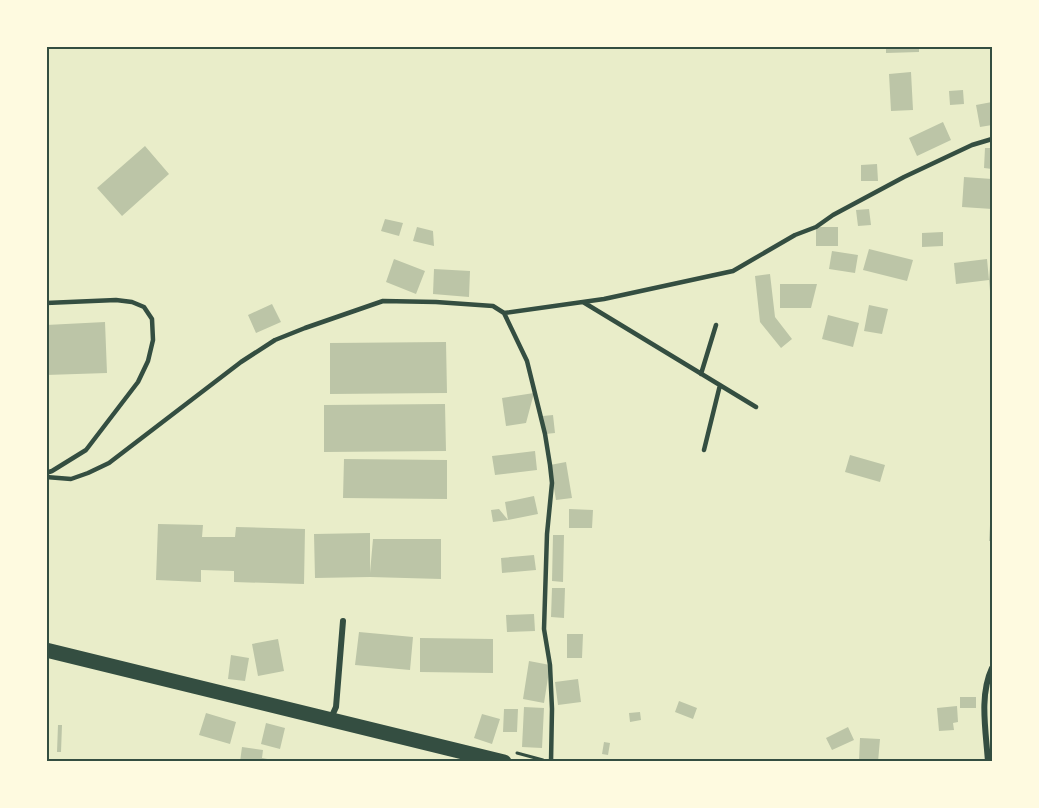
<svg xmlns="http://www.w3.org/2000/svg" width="1039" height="808" viewBox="0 0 1039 808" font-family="Ubuntu,sans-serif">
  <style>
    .building { fill: #bcc5a7 }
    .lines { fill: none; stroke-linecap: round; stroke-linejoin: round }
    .path { stroke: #344e41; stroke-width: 3 }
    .service { stroke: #344e41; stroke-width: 4.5 }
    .minor { stroke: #344e41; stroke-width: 6 }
    .primary { stroke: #344e41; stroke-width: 15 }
    .neatline { fill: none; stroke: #344e41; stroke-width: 2 }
  </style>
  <rect width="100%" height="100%" fill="#e9edc9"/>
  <!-- building -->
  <path class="building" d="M886,46H919V52L886,53Z
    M911,72L913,110L891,111L889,74Z
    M963,90L964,104L950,105L949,91Z
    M992,102V125L980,127L976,105Z
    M943,122L951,140L917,156L909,138Z
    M145,146L169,174L122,216L97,188Z
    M985,148H992V169L984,168Z
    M877,164L878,181H861V165Z
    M964,177L992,179V209L962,207Z
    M869,209L871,225L858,226L856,210Z
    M385,219L403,223L399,236L381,231Z
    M417,227L433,231L434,246L413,241Z
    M816,227H838V246H816Z
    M943,232V246L922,247V233Z
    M869,249L913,260L907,281L863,270Z
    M832,251L858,255L855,273L829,269Z
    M394,259L425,271L416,294L386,282Z
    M987,259L989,280L990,265H992V302H991L989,280L956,284L954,263Z
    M434,269L470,271L469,297L433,294Z
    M770,274L775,317L792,339L781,348L760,322L755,276Z
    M780,284H817L811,308H780Z
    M272,304L281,322L256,333L248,315Z
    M869,305L888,309L882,334L864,331Z
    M828,315L859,323L853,347L822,339Z
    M105,322L107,373L46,375V325Z
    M446,342L447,393L330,394V343Z
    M534,393L526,423L506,426L502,398Z
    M445,404L446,451L324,452V405Z
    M553,415L555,433L545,434L543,416Z
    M535,451L537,470L495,475L492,456Z
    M850,455L885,465L880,482L845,472Z
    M344,459L447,460V499L343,498Z
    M566,462L572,498L556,500L550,465Z
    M534,496L538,514L508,520L493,522L491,510L499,509L508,520L505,502Z
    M569,509L593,510L592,528H569Z
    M158,524L203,525L202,537H235L236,527L305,529L304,584L234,582V571L201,570V582L156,580Z
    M990,525H992V541H989Z
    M370,533V573L373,539H441V579L370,577L315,578L314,534Z
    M553,535H564L563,582L552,581Z
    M534,555L536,570L502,573L501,558Z
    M552,588H565L564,618L551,617Z
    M534,614L535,631L507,632L506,615Z
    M359,632L413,637L410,670L355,665Z
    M567,634H583L582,658H567Z
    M420,638L493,639V673L420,672Z
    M278,639L284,671L258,676L252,644Z
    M231,655L249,658L245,681L228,679Z
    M529,661L550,665L544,703L523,699Z
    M578,679L581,702L558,705L555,682Z
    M960,697H976V708H960Z
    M679,701L697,708L693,719L675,712Z
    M957,706L958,722L953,723L954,730L939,731L937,708Z
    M524,707L544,708L542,748L522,747Z
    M504,709H518L517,732H503Z
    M640,712L641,720L630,722L629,713Z
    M206,713L236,722L230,744L199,735Z
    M482,714L500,719L492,744L474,738Z
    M266,723L285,728L280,749L261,744Z
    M58,725H62L61,752H57Z
    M848,727L854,740L832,750L826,738Z
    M860,738L880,739L878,762H859Z
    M604,742L610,743L608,755L602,754Z
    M242,747L263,750L262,758L273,760V762H240Z"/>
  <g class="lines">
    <!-- path -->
    <path class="path" d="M517,753L543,760"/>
    <!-- service -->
    <path class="service" d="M583,302L756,407
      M46,303L116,300L132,302L144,307L152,319L153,340L148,361L138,382L86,450L52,471L46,473
      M504,313L604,299L733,271L795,235L816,227L833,215L904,177L972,145L992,139
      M701,374L716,325
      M704,450L720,385
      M46,477L71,479L88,473L109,463L241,362L275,340L305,328L383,301L436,302L493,306L504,313L527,361L545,434L550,465L552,483L547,534L544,629L550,665L552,709L551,762"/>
    <!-- minor -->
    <path class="minor" d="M331,718L336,707L343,621
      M988,762C986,731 979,696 992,668"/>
    <!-- primary -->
    <path class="primary" d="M46,650L504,762"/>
  </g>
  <!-- border -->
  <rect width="1039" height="808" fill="none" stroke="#fefae0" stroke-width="96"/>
  <rect x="48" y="48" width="943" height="712" class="neatline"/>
</svg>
